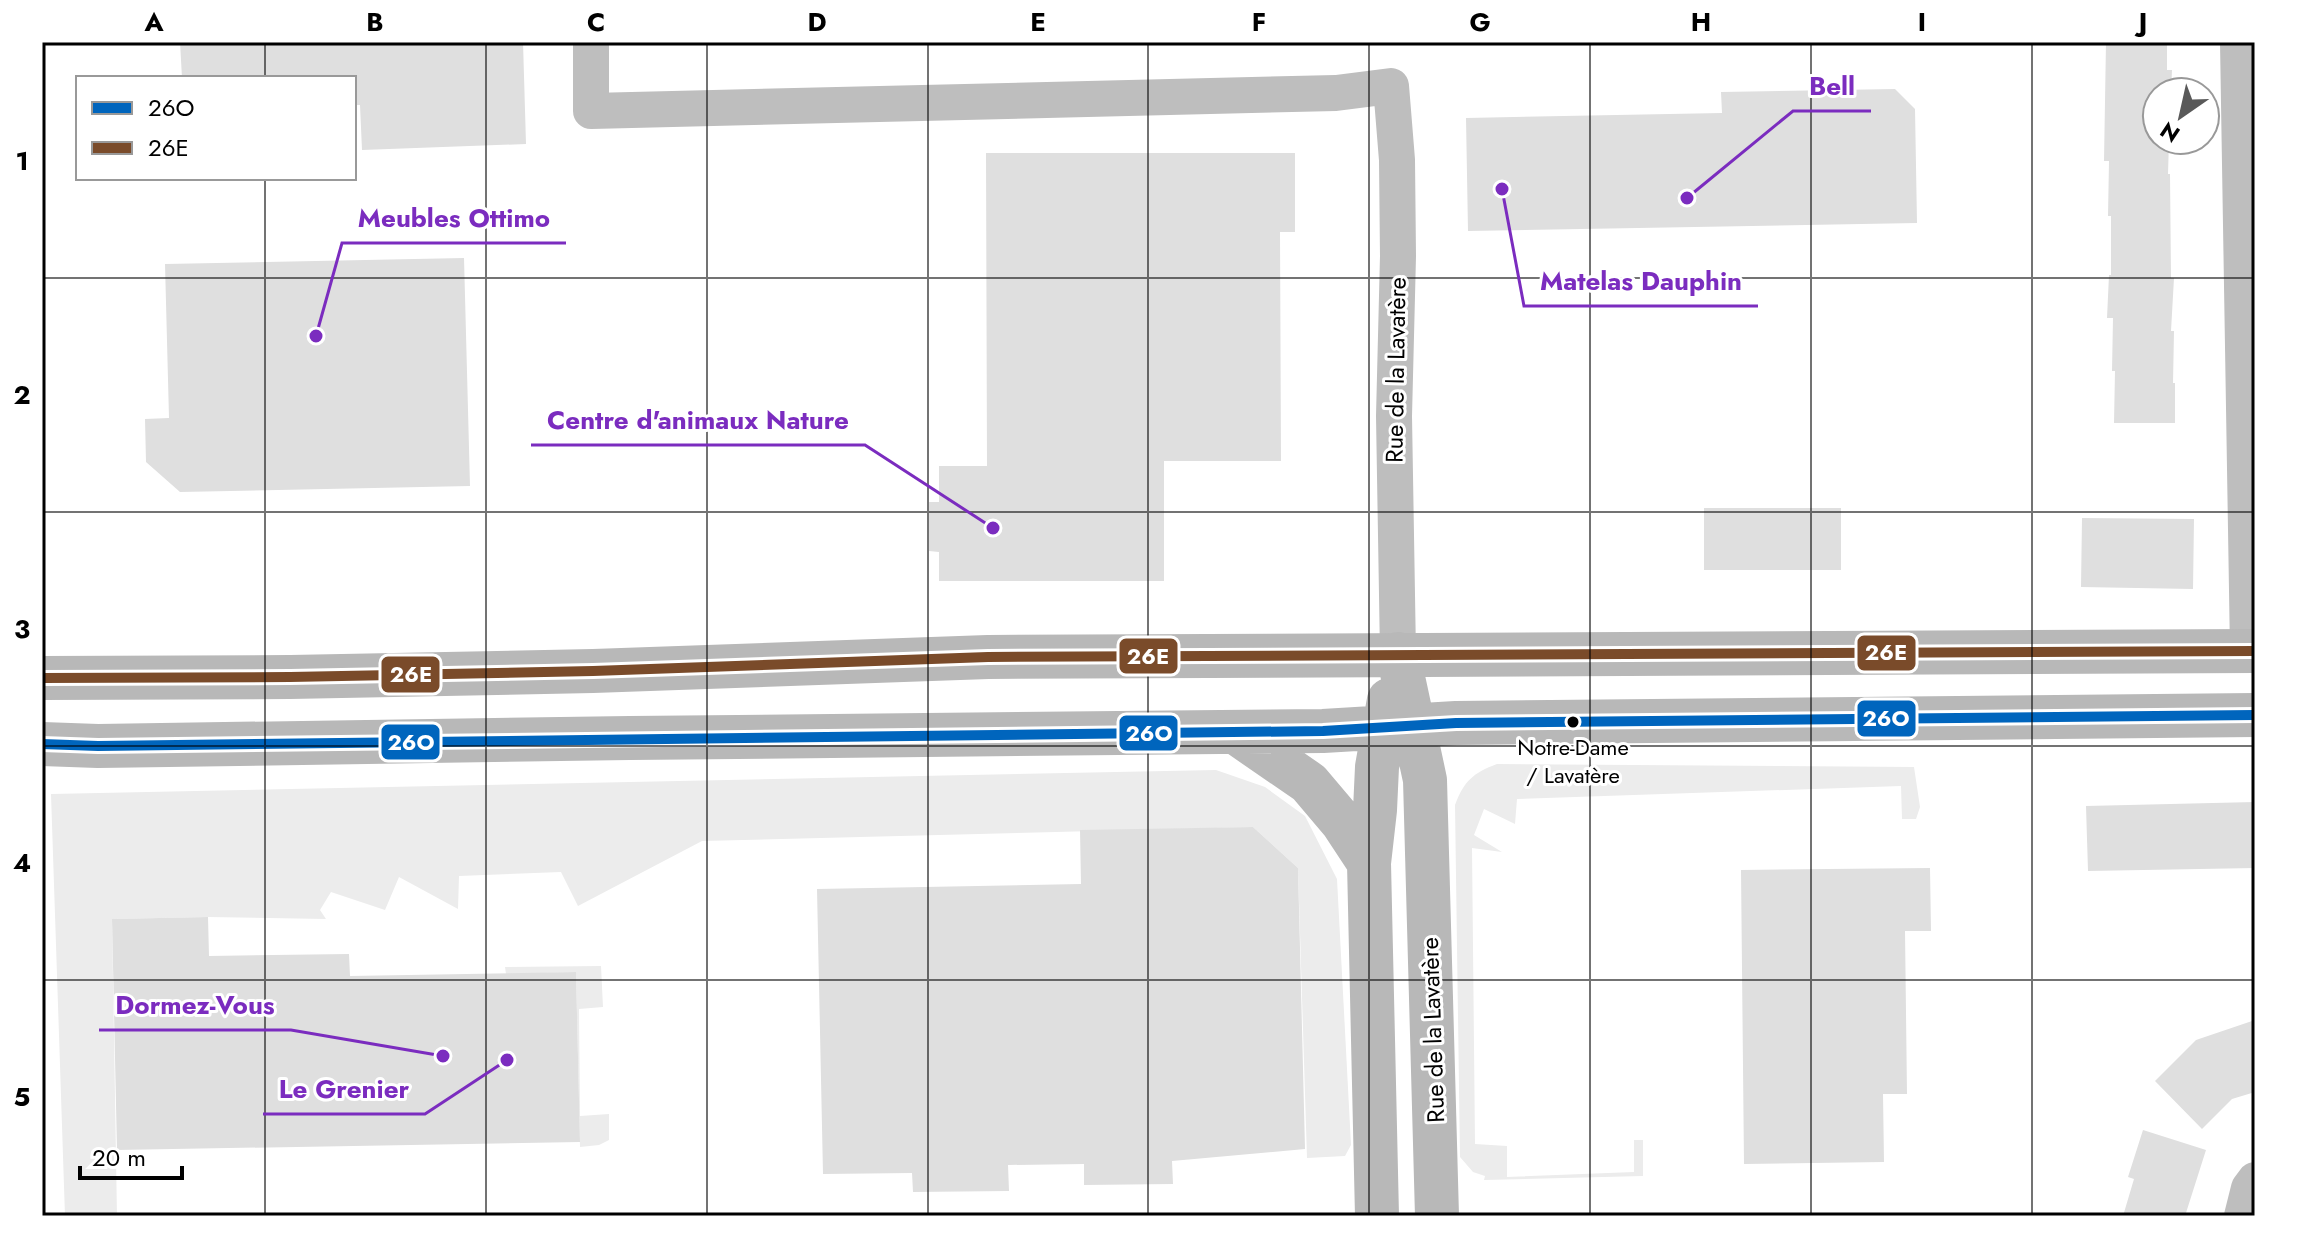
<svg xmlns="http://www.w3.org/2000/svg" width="2297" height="1258" viewBox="0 0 2297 1258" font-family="Jost,sans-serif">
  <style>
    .green { fill: #ececec }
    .building { fill: #dfdfdf }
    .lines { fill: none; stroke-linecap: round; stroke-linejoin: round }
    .street { stroke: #bebebe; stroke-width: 36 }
    .secondary { stroke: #b8b8b8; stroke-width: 44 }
    .bus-1-casing { stroke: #fff; stroke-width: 16 }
    .bus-2-casing { stroke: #fff; stroke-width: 16 }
    .bus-1 { stroke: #0065bd; stroke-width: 10 }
    .bus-2 { stroke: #7a4b2a; stroke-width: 10 }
    .grid { fill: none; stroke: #000; stroke-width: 2; stroke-opacity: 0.55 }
    .bus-dot { fill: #000; stroke: #fff; stroke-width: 3 }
    .labels { text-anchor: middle; stroke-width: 6; stroke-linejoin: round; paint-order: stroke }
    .bus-label { font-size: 22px; fill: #000; stroke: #fff }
    .street-label { font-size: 24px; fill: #000; stroke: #fff }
    .leader { fill: none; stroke: #7b2cbf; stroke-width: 3 }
    .callout-dot { fill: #7b2cbf; stroke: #fff; stroke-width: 3 }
    .callout-label { font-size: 26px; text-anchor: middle; font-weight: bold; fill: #7b2cbf; stroke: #fff; stroke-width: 6; stroke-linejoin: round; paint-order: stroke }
    .line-badge { stroke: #fff; stroke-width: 3 }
    .badge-label { font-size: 22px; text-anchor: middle; font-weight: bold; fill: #fff }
    .neatline { fill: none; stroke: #000; stroke-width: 3 }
    .grid-label { font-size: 26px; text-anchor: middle; font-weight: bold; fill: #000 }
  </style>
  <rect width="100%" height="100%" fill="#fff"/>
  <!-- green -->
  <path class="green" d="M1497,764L1914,767L1920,807L1916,819H1902L1901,786L1517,799L1515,824L1484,809L1474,835L1502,852L1472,848L1475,1144L1507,1146V1177L1634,1172V1140H1643V1176L1484,1180L1485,1176L1473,1172L1460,1157L1455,805C1464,781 1473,773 1497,764Z
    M1216,770L1265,787L1305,816L1337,879L1351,1145L1345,1156L1307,1158L1298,868L1253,827L702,841L578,906L561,872L459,876L458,909L399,877L385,910L331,892L320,910L326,919L208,917L112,919L117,1216H65L51,794Z
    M601,966L603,1007L579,1009L580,1116L609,1114V1140L599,1145L580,1147L576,972L506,974L505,967Z"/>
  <!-- building -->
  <path class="building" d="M180,42H523L526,144L362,150L360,105H354V78H182Z
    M2106,42H2167V70H2172L2171,92H2157V140H2169L2168,174H2170L2171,278H2174L2171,331H2174L2173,383H2175V423H2114L2115,371H2112L2113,318H2107L2109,275H2111V216H2108L2109,161H2104Z
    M1895,89L1915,109L1917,223L1468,231L1466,118L1722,113L1721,92Z
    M986,153H1295V232H1280L1281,461H1164V581H939V552L929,551V502H939V466H987Z
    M464,258L470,486L180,492L146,462L145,419L169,418L165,264Z
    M1704,508H1841V570H1704Z
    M2082,518L2194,519L2193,589L2081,587Z
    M2255,802V868L2088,871L2086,806Z
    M1253,827L1298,868L1305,1149L1172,1161L1173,1184L1084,1185V1164L1008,1165L1009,1191L913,1192L912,1173L823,1174L817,889L1081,884L1080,830Z
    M1930,868L1931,931H1905L1907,1094H1883L1884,1162L1744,1164L1741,870Z
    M208,917L209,956L349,954L350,976L576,972L580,1142L117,1150L112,919Z
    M2255,1020V1092L2232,1099L2202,1129L2155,1081L2196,1040Z
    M2143,1130L2206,1150L2185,1216H2123L2134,1179L2128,1177Z"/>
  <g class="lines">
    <!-- street -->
    <path class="street" d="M591,42V111L1336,93L1391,86L1397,160L1398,256L1394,416L1398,654
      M2238,42L2248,651
      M2242,1216L2249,1188L2255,1180"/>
    <!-- secondary -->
    <path class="secondary" d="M1398,654L1425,780L1437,1216
      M42,678L290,677L593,671L988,657L2255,651
      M1235,732L1309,783L1342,822L1369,863
      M42,744L98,746L630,738L1323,731L1456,723L2255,715
      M1377,1216L1369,863L1375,810L1377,767L1389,700"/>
    <defs>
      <path id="bus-1" d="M42,744L98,746L1323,731L1456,723L2255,715"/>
      <path id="bus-2" d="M42,678L290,677L593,671L988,657L2255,651"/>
    </defs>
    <!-- bus-1 casing -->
    <use href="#bus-1" class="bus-1-casing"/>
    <!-- bus-2 casing -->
    <use href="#bus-2" class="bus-2-casing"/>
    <!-- bus-1 -->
    <use href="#bus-1" class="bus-1"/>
    <!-- bus-2 -->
    <use href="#bus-2" class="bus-2"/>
  </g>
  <!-- grid -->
  <path class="grid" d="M265,42V78M486,42V1216M707,42V1216M928,42V1216M1148,42V1216M1369,42V1216M1590,42V1216M1811,42V1216M2032,42V1216M265,178V1216M42,278H2255M42,512H2255M42,746H2255M42,980H2255"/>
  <!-- markers -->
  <circle class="bus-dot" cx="1573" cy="722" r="7"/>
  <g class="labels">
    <!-- bus labels -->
    <g class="bus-label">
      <text x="1573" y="755">Notre-Dame<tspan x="1573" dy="28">/ Lavatère</tspan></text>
    </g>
    <!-- street labels -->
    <g class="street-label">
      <text transform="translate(1396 370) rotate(-89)" y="8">Rue de la Lavatère</text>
      <text transform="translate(1433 1030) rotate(-92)" y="8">Rue de la Lavatère</text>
    </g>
  </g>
  <!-- callouts -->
  <path class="leader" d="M1687 198L1793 111H1871M316 336L342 243H566M1502 189L1524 306H1758M993 528L865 445H531M443 1056L291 1030H99M507 1060L425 1114H263"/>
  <g class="callout-dot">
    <circle cx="1687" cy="198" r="8"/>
    <circle cx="316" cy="336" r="8"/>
    <circle cx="1502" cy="189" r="8"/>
    <circle cx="993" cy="528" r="8"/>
    <circle cx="443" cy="1056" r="8"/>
    <circle cx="507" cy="1060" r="8"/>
  </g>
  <g class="callout-label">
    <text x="1832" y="95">Bell</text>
    <text x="454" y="227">Meubles Ottimo</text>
    <text x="1641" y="290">Matelas Dauphin</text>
    <text x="698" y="429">Centre d'animaux Nature</text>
    <text x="195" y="1014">Dormez-Vous</text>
    <text x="344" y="1098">Le Grenier</text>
  </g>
  <g class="line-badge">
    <rect x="1856" y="634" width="61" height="38" rx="8" fill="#7a4b2a"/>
    <rect x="1118" y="637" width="61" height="38" rx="8" fill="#7a4b2a"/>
    <rect x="380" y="655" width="61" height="39" rx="8" fill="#7a4b2a"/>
    <rect x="1856" y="699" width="61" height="39" rx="8" fill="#0065bd"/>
    <rect x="1118" y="714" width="61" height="38" rx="8" fill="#0065bd"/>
    <rect x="380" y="723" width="61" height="38" rx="8" fill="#0065bd"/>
  </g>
  <g class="badge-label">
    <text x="1886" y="660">26E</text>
    <text x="1148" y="664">26E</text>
    <text x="411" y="682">26E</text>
    <text x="1886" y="726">26O</text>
    <text x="1149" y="741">26O</text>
    <text x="411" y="750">26O</text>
  </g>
  <!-- border -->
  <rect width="2297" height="1258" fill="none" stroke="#ffffff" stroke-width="88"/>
  <!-- legend -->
  <rect x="76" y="76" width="280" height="104" fill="#ffffff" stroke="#999999" stroke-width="2"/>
  <rect x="92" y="102" width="40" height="12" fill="#0065bd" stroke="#999999" stroke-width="2"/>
  <text x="148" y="116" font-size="24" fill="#000000">26O</text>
  <rect x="92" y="142" width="40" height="12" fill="#7a4b2a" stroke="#999999" stroke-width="2"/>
  <text x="148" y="156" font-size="24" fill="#000000">26E</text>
  <!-- north arrow -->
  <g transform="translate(2181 116) rotate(214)"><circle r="38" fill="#ffffff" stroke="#999999" stroke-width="2"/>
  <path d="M0-6L14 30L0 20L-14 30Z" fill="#595959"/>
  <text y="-12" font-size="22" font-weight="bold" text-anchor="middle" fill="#000000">N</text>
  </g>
  <!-- scale -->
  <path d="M80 1166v12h102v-12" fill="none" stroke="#000000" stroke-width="4"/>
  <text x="92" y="1166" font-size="24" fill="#000000" stroke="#ffffff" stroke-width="6" paint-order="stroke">20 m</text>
  <rect x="44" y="44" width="2209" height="1170" class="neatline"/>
  <g class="grid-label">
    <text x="154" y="31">A</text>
    <text x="375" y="31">B</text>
    <text x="596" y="31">C</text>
    <text x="817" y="31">D</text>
    <text x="1038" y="31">E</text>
    <text x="1259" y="31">F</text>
    <text x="1480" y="31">G</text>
    <text x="1701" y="31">H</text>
    <text x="1922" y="31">I</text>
    <text x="2143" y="31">J</text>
    <text x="22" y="170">1</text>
    <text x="22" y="404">2</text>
    <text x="22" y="638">3</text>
    <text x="22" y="872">4</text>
    <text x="22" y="1106">5</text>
  </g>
</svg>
